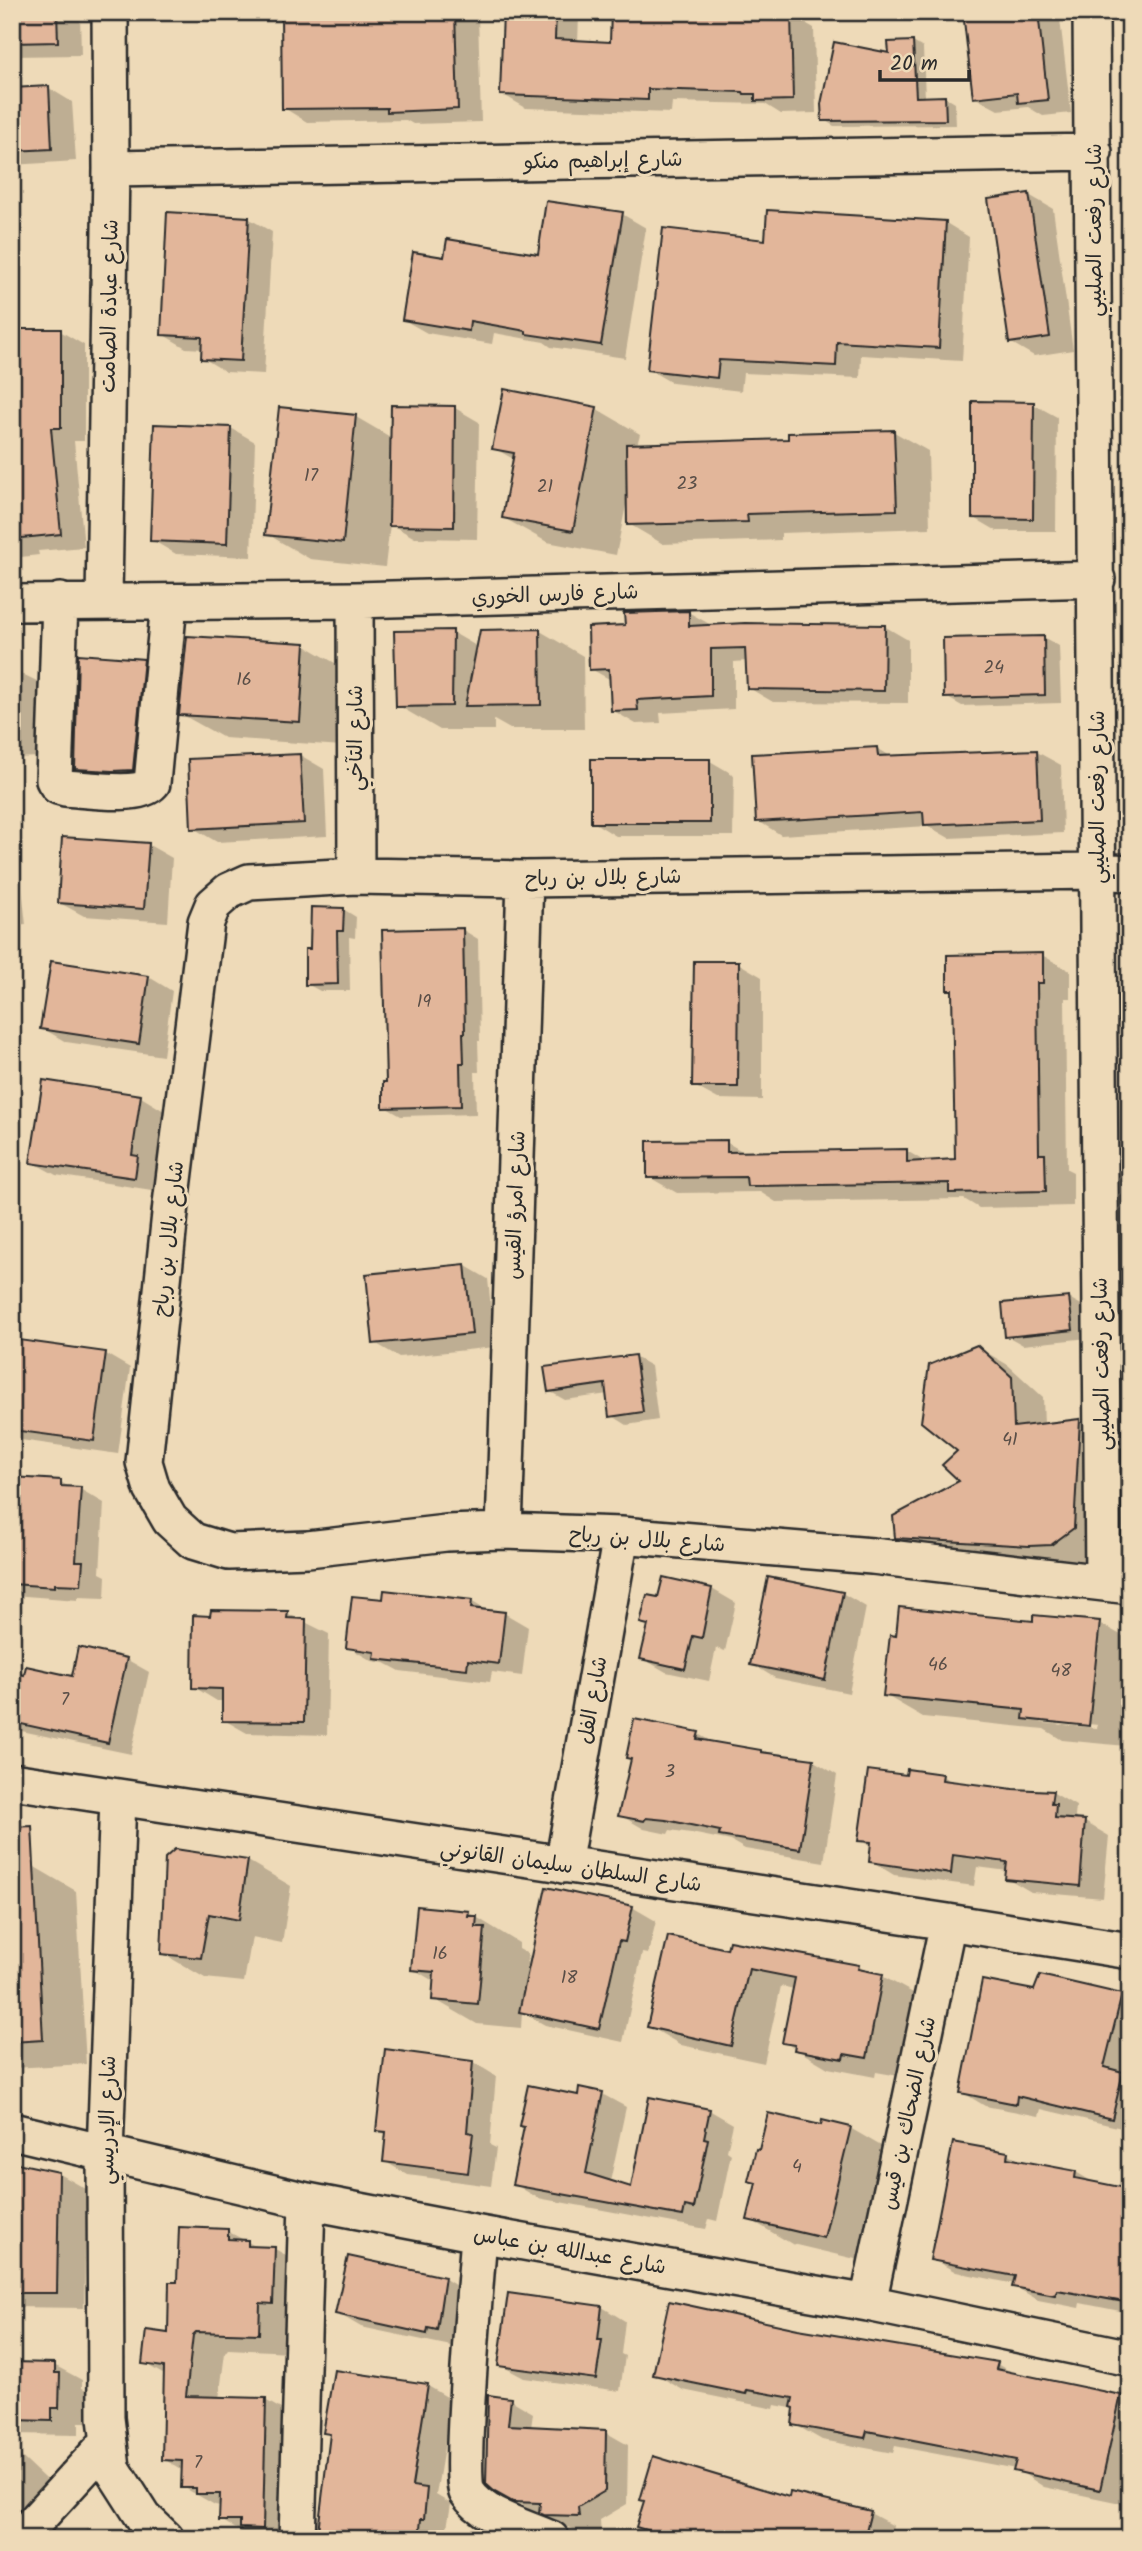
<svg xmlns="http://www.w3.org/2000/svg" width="1142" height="2551" viewBox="0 0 1142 2551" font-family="Kalam,'Playpen Sans Arabic',sans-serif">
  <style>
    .shadow { fill: #0003; fill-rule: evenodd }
    .building { fill: #e2b69a; stroke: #2b2b2b; stroke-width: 2 }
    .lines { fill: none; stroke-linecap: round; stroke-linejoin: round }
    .minor-casing { stroke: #2b2b2b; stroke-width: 40 }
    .minor { stroke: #eedab8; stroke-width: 35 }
    .labels { text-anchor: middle; stroke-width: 6; stroke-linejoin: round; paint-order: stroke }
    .number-label { font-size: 18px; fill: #594e47 }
    .street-label { font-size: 21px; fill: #2b2b2b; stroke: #eedab8 }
  </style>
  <rect width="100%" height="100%" fill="#eedab8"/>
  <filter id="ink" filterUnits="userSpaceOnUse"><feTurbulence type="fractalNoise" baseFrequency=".0143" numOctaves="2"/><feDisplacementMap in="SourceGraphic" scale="14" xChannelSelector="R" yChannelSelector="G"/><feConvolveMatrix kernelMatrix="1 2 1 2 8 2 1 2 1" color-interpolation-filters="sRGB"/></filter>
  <g filter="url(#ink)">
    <!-- shadow -->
    <path class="shadow" d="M12,12H80L81,55L12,56Z
      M282,12H473L478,15L481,122L413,124L406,120L307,122L284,108Z
      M505,12H572L579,17L578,42L612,43L613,12H692L699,17L790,14L814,28L816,113L781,114L765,104L672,102L671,113L526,108L502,94Z
      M972,12H1049L1060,19L1071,113L1043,116L1028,107L998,110L974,97Z
      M913,42L923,48L925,98L945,97L955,103L956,125L834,126L824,120L891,55Z
      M49,88L72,102L76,161L12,165V90Z
      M1029,195L1053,209L1073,350L1034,356L1010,342Z
      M622,214L646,228L625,358L551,347L544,342L494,333L492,344L427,333L404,320L445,259L539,256Z
      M248,218L272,232L264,374L226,372L203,358V349L186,348L162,334Z
      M946,223L969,237L962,361L861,355L860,378L743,373L741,391L672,383L648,369L767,242Z
      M12,331H60L84,345V441H74L84,547L38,551L39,555L12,558Z
      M1033,404L1057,417L1056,531H997L973,517Z
      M455,408L479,422L477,539L415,538L390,524L385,567L310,559L267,534L356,417L392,438Z
      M597,409L640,434L637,445L790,441L894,432L928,451L930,528L781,533V540L663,544L629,524L627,500L616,555L547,542L504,518L515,460L494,448Z
      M231,428L255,442L251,557L176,554L152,540Z
      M688,612L713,626H884L908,640V703L773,702L749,688L747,661L734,662V709L660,713L661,723L636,724L612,710L611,680L591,669L627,627Z
      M540,631L583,656L584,729H510L494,720V730H440L397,705L452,632L478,647Z
      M1043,637L1059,646L1061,703L962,706L946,697Z
      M304,645L347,670L343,746L224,738L181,714Z
      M143,660L167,674L156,783L100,781L76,768Z
      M12,669L39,682L42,757L12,758Z
      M877,748L892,757L1037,752L1061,765L1063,833L949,838L928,826L781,835L758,821Z
      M300,755L324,769L327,836L217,842L193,828Z
      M710,761L734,775L733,836H616L593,822Z
      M12,829L16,831L26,925L12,926Z
      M149,845L172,858L168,922L84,916L60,903Z
      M343,909L356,917L355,938L349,937L350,991H320L307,984L312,951Z
      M463,930L478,939L480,1041H478L479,1072H475L476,1114L401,1116L385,1107L388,1084Z
      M1042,955L1070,971V998H1065L1067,1169L1073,1172V1206L979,1208L964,1199L776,1202L760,1192L677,1193L649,1177L726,1142L747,1154L907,1151L927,1163L957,1161L954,992L949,989Z
      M738,963L762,977V1100L718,1099L694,1086Z
      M149,977L172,991L163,1056L66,1042L42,1028Z
      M141,1097L164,1111L156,1168L161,1171L158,1191L56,1175L32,1162Z
      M464,1265L488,1279L495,1347L399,1357L375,1343Z
      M1069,1298L1085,1307L1088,1338L1023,1345L1007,1336Z
      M12,1341L106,1354L130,1368L118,1454L21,1440L15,1437L12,1449Z
      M977,1347L1008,1365L1043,1397L1044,1425L1080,1421L1111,1439L1105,1546L1083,1562L1062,1563L928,1555L896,1537L962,1482L959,1451Z
      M635,1357L651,1366L658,1420L627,1425L611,1415L608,1394L565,1400L549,1391Z
      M12,1479L61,1482L72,1489H80L104,1503L100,1573L106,1576L105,1598L78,1597V1600L12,1595Z
      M664,1579L712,1589L736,1603L725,1651L716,1648L709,1681L666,1672L642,1658L649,1626L642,1622L660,1600Z
      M842,1593L866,1607L849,1693L775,1678L752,1664Z
      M385,1601H471L489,1612L504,1613L528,1627L522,1676L492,1672L490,1682L400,1671L385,1663L372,1661L348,1647Z
      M287,1613L329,1634L327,1735L247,1733L224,1720V1701H217L194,1687Z
      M1034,1623H1099L1130,1640V1734H1128L1126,1746L1062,1740L1044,1729L923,1717L885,1695ZM1038,1719L1098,1725L1097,1728L1042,1723Z
      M126,1659L149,1672L131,1754L12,1729V1674L25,1677L73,1678Z
      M698,1734L716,1744L814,1761L837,1775L824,1862L745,1849L731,1841L691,1833L670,1830L668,1834L644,1829L620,1815L633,1760L628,1757Z
      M942,1776L954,1783L1013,1791L1052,1792L1076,1806L1075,1817L1079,1822H1085L1109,1836L1103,1898L1031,1892L1007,1878L1008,1871L977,1867L974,1886L894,1875L871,1861L873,1847L860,1840L907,1777Z
      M248,1861L291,1886L282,1943L252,1937L244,1982L205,1978L162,1953Z
      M33,1866L76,1891L86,2064L12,2068V1867Z
      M632,1907L656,1921L648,1954L642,1953L623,2042L545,2025L522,2012L521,2028L477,2024L434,1999L435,1982L413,1969L468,1912L519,1943V1949L528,1954L526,1977H528Z
      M728,1951L858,1966L871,1974L882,1976L915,1994L899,2076L876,2072L875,2077L828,2068L784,2042L794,1989L781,1986L764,2063L681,2045L649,2026Z
      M1041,1977L1122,1996L1130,2001V2130L1041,2109L1039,2116L985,2106L962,2092L1035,1992Z
      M473,2062L496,2076L490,2145L496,2148L491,2186L408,2175L384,2161L387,2135L378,2130Z
      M602,2094L626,2107L610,2182L632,2189L709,2110L733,2124L727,2151L731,2154L717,2221L709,2219L706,2229L538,2198L514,2184Z
      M822,2128H850L893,2153L868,2262L792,2244L749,2219L758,2185L750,2181Z
      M954,2144L1008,2154L1023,2162L1076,2172L1119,2198L1130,2201V2313L1080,2303L1079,2308L1038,2300L1014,2286L1015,2284L956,2272L932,2259Z
      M12,2164L58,2173L86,2189L84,2308L12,2307Z
      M227,2231L259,2248L275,2249L307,2267L291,2352L228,2349L225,2353L219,2399L265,2400L297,2418L295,2539H253L221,2520V2506L215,2505L183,2487V2471L164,2459L166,2376L144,2363L169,2335L179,2284Z
      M445,2279L468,2293L461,2342L452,2341L451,2346L361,2327L337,2313Z
      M602,2307L625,2321L621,2354L625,2356L620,2391L524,2378L500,2365Z
      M797,2330L997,2364L1016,2375L1120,2397L1130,2402V2505L1044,2487L1016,2469L895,2446L893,2453L822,2440L794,2424L796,2409L775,2405L774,2409L683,2390L655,2374Z
      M12,2364L54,2365L82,2380V2388L87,2390L86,2422H79V2435L12,2434Z
      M335,2372L428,2386L452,2400L436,2495L451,2504L445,2539H319L332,2436L325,2432Z
      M511,2400L533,2413L531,2428L605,2432L628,2445L627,2504L600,2520L601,2535L585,2534L538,2514L496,2490Z
      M12,2448L59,2492L12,2539Z
      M790,2499L870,2513L894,2526L891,2539H660L638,2526Z
      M88,2529L104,2539H80Z"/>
    <!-- building -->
    <path class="building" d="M12,12H57L58,42L12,43Z
      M281,12H455L458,109L387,112V108L282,109Z
      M503,12H556L555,39L610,42L611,12H683V15L791,12L793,100L755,101V94H744L743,92L648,89V100L500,95Z
      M963,12H1038L1048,100L1018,103L1017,93L973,98Z
      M913,41L916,97L945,96L946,120L822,121L821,104L834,42L889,53L888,42Z
      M49,86L52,149L12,151V88Z
      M1029,193L1050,337L1009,343L988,199Z
      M546,201L623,212L601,345L526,334V331L470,321L469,331L402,320L413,252L444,257L447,239L538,254Z
      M767,210L946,221L939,348L837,342L836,366L719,360L717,378L647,370L663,228L765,240Z
      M167,212L249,217L241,361L201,359L202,337L161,335Z
      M12,329H61V428H51L61,534L12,539Z
      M504,389L597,407L573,531L502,518L514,453L492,449Z
      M972,401L1034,402L1033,519L972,518Z
      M391,405L455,406L454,527L389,526Z
      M279,407L356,415L343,543L265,535Z
      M154,424L231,427L227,544L150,541Z
      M894,430L897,510L747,514L748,522L627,525L626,444L788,439V433Z
      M689,611V626L745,623L885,625L884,691L747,689L745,648L711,649V696L637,700L638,710L611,711L609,669L589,670L588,627L625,625L624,613Z
      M540,629L541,705L465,706L480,630Z
      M453,630L452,706L396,707L394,631Z
      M187,636L305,643L300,722L179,715Z
      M1044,636L1045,695L944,698L943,638Z
      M78,654L144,659L133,770L112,771L75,769Z
      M877,747L878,756L1037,750L1040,820L924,825L923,812L756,822L752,754Z
      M300,754L304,823L191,829L188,759Z
      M591,759H710V823H591Z
      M62,837L149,843L144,909L58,903Z
      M311,907L344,908L343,931H337L338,984L305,985V949H310Z
      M463,928L465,1033H463L464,1063H460L461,1106L383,1108V1082H386L382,930Z
      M1043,953V983H1037L1039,1154H1045L1046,1191L949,1193V1183L747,1186L746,1177L647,1178V1141L727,1140V1152L907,1149V1162L955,1159L952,990H947V955Z
      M51,961L149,976L139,1044L40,1029Z
      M694,961H739L738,1087H692Z
      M43,1080L141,1095L132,1155L138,1156L135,1178L30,1163Z
      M465,1264L472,1334L373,1344L366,1274Z
      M1069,1297L1073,1330L1005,1337L1002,1303Z
      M12,1339L106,1352L94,1441L12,1430Z
      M977,1345L1012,1377L1014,1427L1080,1419L1074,1528L1051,1545L1029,1546L895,1538L893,1516L959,1481L942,1465L957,1451L921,1422L929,1365Z
      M635,1355L643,1412L609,1417L605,1384L548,1392L544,1367Z
      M12,1477L61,1480V1486L81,1487L76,1561H83L81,1585L55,1584V1587L12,1584Z
      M663,1577L712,1588L702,1638L693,1636L685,1669L640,1659L648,1625L640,1623L647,1595L658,1597Z
      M768,1577L843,1592L825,1680L750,1665Z
      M384,1590L472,1600L471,1608L505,1612L499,1664L468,1660L467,1669L374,1659L375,1652L346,1648L352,1596L383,1599Z
      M899,1607L1033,1621V1615L1100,1621L1089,1726L1023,1719L1024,1710L883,1696L890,1635L896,1636Z
      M211,1610L288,1611L287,1618L306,1619L304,1722L222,1721V1689L192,1688L193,1615L210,1616Z
      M78,1647L127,1658L108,1743L12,1722V1672L24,1675L26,1666L72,1676Z
      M634,1719L699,1732L697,1739L761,1750V1752L814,1759L800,1849L719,1836L720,1831L666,1820L646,1818L644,1821L618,1816L631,1759L626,1758Z
      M907,1769L943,1774L942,1780L1013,1789L1053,1791L1051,1804H1056L1055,1818L1085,1820L1080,1886L1005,1879L1007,1862L953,1855L951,1874L869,1862L871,1842L858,1841L868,1770L906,1775Z
      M32,1826L43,2040L12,2042V1827Z
      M175,1849L248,1860L239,1920L209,1914L201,1958L161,1954L165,1858Z
      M546,1887L633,1906L625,1942L619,1941L599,2029L519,2012Z
      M417,1906L469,1911L468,1916H477L476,1927H485L478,2004L432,2000L434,1972L411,1970Z
      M668,1936L727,1949L729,1941L859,1965L858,1969L883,1974L867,2058L844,2054L843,2059L794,2050L795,2045L782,2043L795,1978L749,1969L731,2046L647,2027Z
      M1040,1975L1122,1994L1104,2067L1123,2072L1112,2119L1017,2096L1016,2104L960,2093L982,1980L1034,1990Z
      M385,2049L473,2061L467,2132L473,2133L468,2173L383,2162L386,2132L376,2131Z
      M528,2085L578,2095L579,2087L603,2092L586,2173L631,2187L649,2097L710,2109L704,2138L708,2139L694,2208L685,2206L683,2216L512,2185L524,2127L519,2126Z
      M768,2113L821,2125L822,2120L851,2127L824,2238L747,2220L756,2183L748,2181L756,2149L759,2150Z
      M953,2142L1008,2152L1007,2158L1076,2171L1075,2178L1130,2189V2303L1057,2290L1055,2295L1012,2287L1015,2276L930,2260Z
      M12,2162L59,2172L57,2293H12Z
      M179,2227L228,2229V2239L248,2240V2246L275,2247L273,2304L260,2303L259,2334L196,2332L193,2335L186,2396L266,2398L263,2529L240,2528V2521H219L220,2494H196V2488H181L182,2461L162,2460L164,2367L142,2364L146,2330L168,2333L169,2282H177Z
      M348,2256L445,2277L437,2330L428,2328L427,2334L335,2314Z
      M508,2293L602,2306L598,2340H602L596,2379L498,2366Z
      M669,2301L798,2329L998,2362L996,2369L1121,2395L1100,2490L1013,2471L1016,2460L867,2431L865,2438L792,2425L794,2408L791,2407L793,2398L747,2390L746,2394L653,2375Z
      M12,2362L55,2363V2373H60L59,2408H52V2421L12,2420Z
      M334,2370L428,2384L412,2486L427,2488L424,2519H421L419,2539H317L330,2434L323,2433Z
      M488,2395L511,2398L508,2425L606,2430L605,2491L578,2507L579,2516L544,2515L539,2513L540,2503L513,2502L495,2492L486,2484Z
      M653,2456L789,2497L790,2492L871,2511L864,2539H676L636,2527L644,2501L640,2500Z"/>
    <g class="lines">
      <defs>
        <path id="minor" d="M1091,12L1103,1582
          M111,169L1094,152
          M104,600L111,169L110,12
          M355,600L356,876
          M60,601L54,780L58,786L65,788C85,789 139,798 152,783L169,603
          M12,603L355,600L1097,579
          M1130,873L1096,871L525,879L356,876L249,882L229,891L213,905L206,922L171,1204L144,1462L152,1489L170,1520L193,1541L229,1552L308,1549L446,1533L504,1531L621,1535L872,1556L1130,1586
          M504,1531L525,879
          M12,1781L948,1922L1130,1951
          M118,1798L105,2153L106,2418L112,2468L144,2518L166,2539
          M563,1865L621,1535
          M12,2131L307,2201L479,2234L868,2303L1130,2358
          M479,2234C477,2268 458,2477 467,2492C483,2517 524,2527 551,2539
          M868,2303L948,1922
          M19,2539L108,2442
          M297,2539L307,2201"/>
      </defs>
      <!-- minor casing -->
      <use href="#minor" class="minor-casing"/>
      <!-- minor -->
      <use href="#minor" class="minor"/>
    </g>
  </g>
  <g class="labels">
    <!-- number labels -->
    <g class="number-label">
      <text x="311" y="481">17</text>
      <text x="687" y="489">23</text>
      <text x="545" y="492">21</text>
      <text x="994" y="673">24</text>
      <text x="244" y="685">16</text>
      <text x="424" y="1007">19</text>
      <text x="1010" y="1445">41</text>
      <text x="938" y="1670">46</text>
      <text x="1061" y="1676">48</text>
      <text x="65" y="1705">7</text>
      <text x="670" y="1777">3</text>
      <text x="440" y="1959">16</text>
      <text x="569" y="1983">18</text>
      <text x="797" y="2172">4</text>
      <text x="198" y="2468">7</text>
    </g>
    <!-- street labels -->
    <g class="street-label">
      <text transform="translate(603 160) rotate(-1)" y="7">شارع إبراهيم منكو</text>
      <text transform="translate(1094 230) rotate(-90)" y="7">شارع رفعت الصليبي</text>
      <text transform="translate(109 306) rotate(-89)" y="7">شارع عبادة الصامت</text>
      <text transform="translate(555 594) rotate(-2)" y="7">شارع فارس الخوري</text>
      <text transform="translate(355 738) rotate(-90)" y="7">شارع التآخي</text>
      <text transform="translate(1097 797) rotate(-90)" y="7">شارع رفعت الصليبي</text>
      <text transform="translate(603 877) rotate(-1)" y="7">شارع بلال بن رباح</text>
      <text transform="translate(515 1205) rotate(-88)" y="7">شارع امرؤ القيس</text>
      <text transform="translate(168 1239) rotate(-84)" y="7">شارع بلال بن رباح</text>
      <text transform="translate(1101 1364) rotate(-91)" y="7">شارع رفعت الصليبي</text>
      <text transform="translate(647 1539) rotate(4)" y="7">شارع بلال بن رباح</text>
      <text transform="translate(592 1700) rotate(-80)" y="7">شارع الفل</text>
      <text transform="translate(571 1866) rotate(8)" y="7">شارع السلطان سليمان القانوني</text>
      <text transform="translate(908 2113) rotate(-78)" y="7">شارع الضحاك بن قيس</text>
      <text transform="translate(107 2120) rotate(-89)" y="7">شارع الإدريسي</text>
      <text transform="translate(570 2250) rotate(10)" y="7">شارع عبدالله بن عباس</text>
    </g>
  </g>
  <!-- margin -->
  <rect width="1142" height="2551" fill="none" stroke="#eedab8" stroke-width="42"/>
  <rect x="21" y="21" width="1100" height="2509" fill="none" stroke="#2b2b2b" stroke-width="2.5" filter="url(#ink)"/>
  <!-- scale -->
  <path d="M880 70v10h89v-10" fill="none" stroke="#2b2b2b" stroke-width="3.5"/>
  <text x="890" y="70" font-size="21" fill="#2b2b2b" stroke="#eedab8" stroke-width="5" paint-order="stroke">20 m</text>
</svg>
